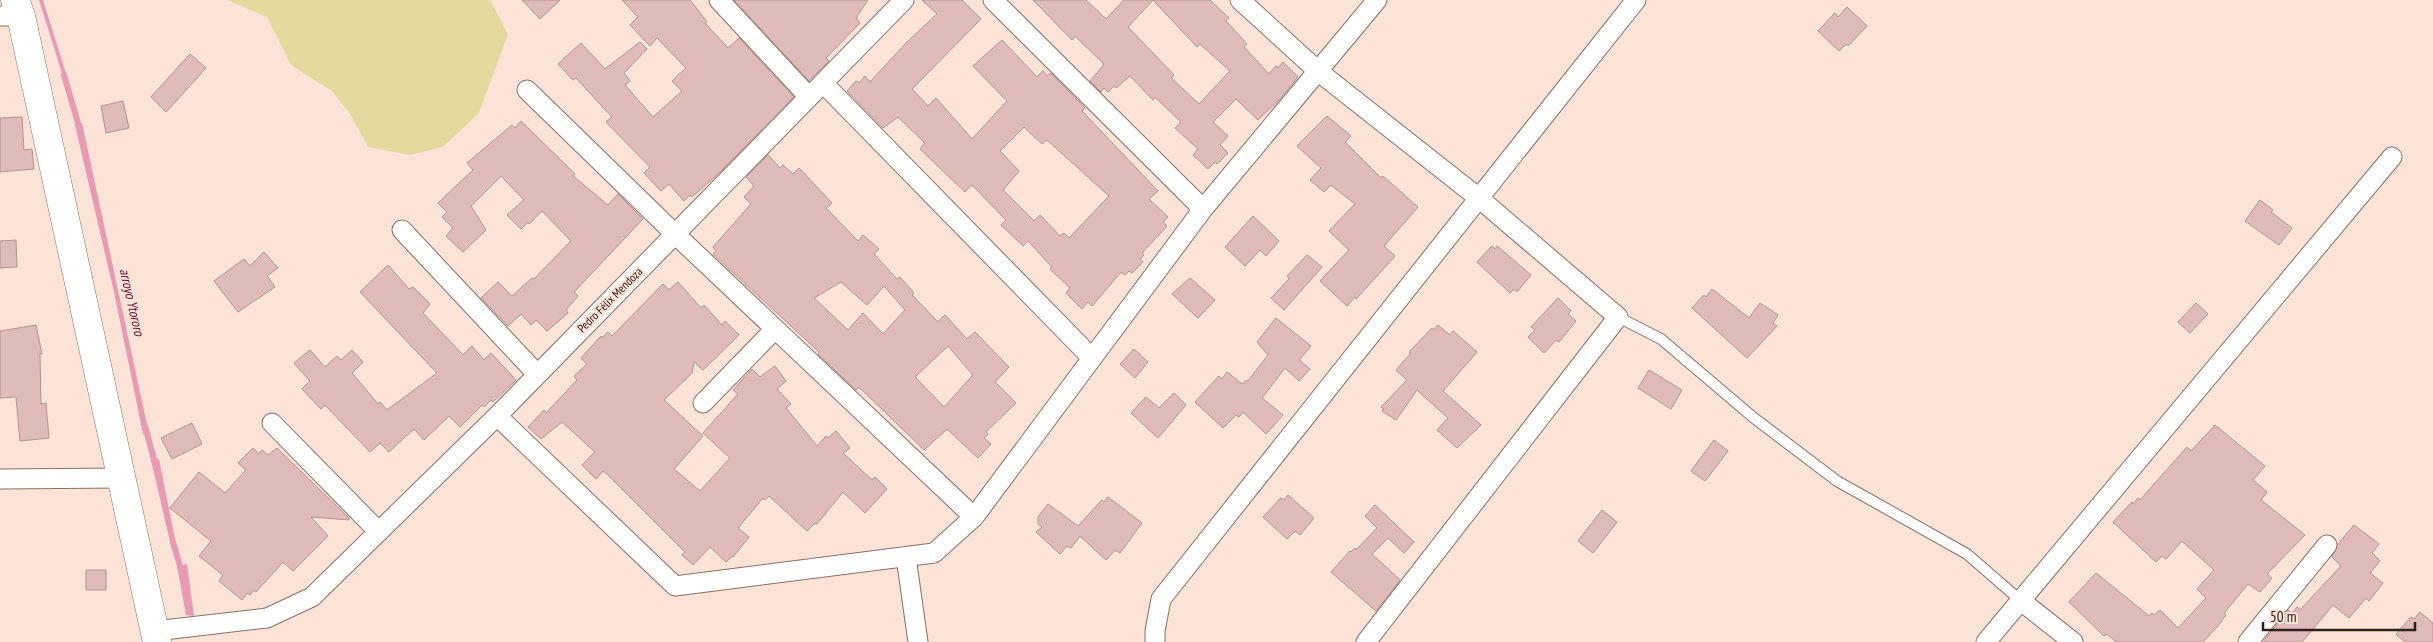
<svg xmlns="http://www.w3.org/2000/svg" width="2433" height="642" viewBox="0 0 2433 642" font-family="'PT Sans Narrow',sans-serif">
  <style>
    .green { fill: #e6d99e }
    .water { fill: #e99ab3 }
    .lines { fill: none; stroke-linecap: round; stroke-linejoin: round }
    .stream { stroke: #e99ab3; stroke-width: 6 }
    .building { fill: #dfbcb9; stroke: #b49390; fill-rule: evenodd }
    .lane-casing { stroke: #8b7062; stroke-width: 12 }
    .street-casing { stroke: #8b7062; stroke-width: 21 }
    .primary-casing { stroke: #8b7062; stroke-width: 29 }
    .lane { stroke: #fff; stroke-width: 10 }
    .street { stroke: #fff; stroke-width: 19 }
    .primary { stroke: #fff; stroke-width: 28 }
    .labels { text-anchor: middle; stroke-width: 5; stroke-linejoin: round; paint-order: stroke }
    .street-label { font-size: 12px; fill: #2d211c; stroke: #fce3d7 }
    .water-label { font-size: 14px; font-style: italic; fill: #6c0f3a; stroke: #fce3d7 }
  </style>
  <rect width="100%" height="100%" fill="#fce3d7"/>
  <!-- green -->
  <path class="green" d="M227,0H490L508,34L479,113L443,147L410,155L368,147L350,114L332,91L291,65L267,17Z"/>
  <!-- water -->
  <path class="water" d="M39,0H43L69,83H65Z
    M82,123L149,434H143L114,292L75,125Z
    M159,459L177,549L172,550L151,460Z
    M187,564L194,616L186,615L177,566Z"/>
  <g class="lines">
    <!-- stream -->
    <path class="stream" d="M64,75L80,130
      M145,426L156,467
      M173,542L182,573"/>
  </g>
  <!-- building -->
  <path class="building" d="M522,0H560L540,19Z
    M622,0H690L707,22L705,23L728,48L739,38L794,97L719,173L692,197L690,195L684,201L669,184L661,191L644,173L650,167L606,122L612,117L576,78L573,80L558,64L581,43L605,69L640,42L647,49L624,73L630,81L625,85L653,117L682,91L672,81L686,68L657,38L650,46L630,25L638,17Z
    M734,0H868L856,18L860,23L826,58L829,61L809,81Z
    M922,0H962L981,19L912,89L928,106L936,98L972,139L1007,101L973,66L1002,40L1037,77L1043,71L1047,76L1051,73L1085,108L1082,111L1158,191L1149,199L1168,217L1163,222L1167,226L1142,253L1144,255L1140,259L1143,262L1132,273L1129,271L1125,275L1121,272L1092,306L1088,302L1082,309L1066,293L1070,288L1050,269L1052,267L1028,241L1023,246L1001,225L1006,220L974,187L971,185L965,192L944,172L920,149L925,143L898,117L883,128L847,91L856,81L859,83L865,76L870,82L906,43L937,14ZM1024,127L1042,144L1047,140L1109,196L1069,238L1064,233L1060,236L1040,215L1034,221L1003,190L1019,171L1000,151Z
    M1033,0H1086L1106,19L1124,0H1210L1229,18L1226,21L1247,44L1244,47L1269,74L1276,66L1278,68L1283,62L1298,77L1278,101L1258,120L1236,99L1213,122L1228,136L1220,145L1228,153L1217,164L1215,162L1208,169L1193,155L1198,149L1175,128L1181,122L1155,97L1153,100L1130,76L1116,88L1114,86L1108,92L1104,88L1101,92L1090,81L1103,66V63L1075,36L1072,40ZM1153,0L1197,47L1200,44L1230,71L1199,104L1171,78L1174,75L1128,27Z
    M1847,7L1867,26L1848,46L1846,44L1839,51L1818,31L1835,13L1838,17Z
    M190,54L206,68L166,112L151,97Z
    M123,101L129,128L106,133L101,106Z
    M1327,116L1351,136L1345,142L1381,178L1383,176L1418,207L1384,246L1395,256L1356,299L1355,297L1347,306L1320,281L1349,250L1329,231L1355,204L1331,185L1324,192L1310,180L1321,168L1297,146Z
    M22,117L24,150L32,149L34,169L0,172V118Z
    M521,121L575,174L573,176L608,205L618,194L643,219L574,292L578,296L566,310L568,313L547,331L536,320L531,325L521,314L508,326L481,298L498,282L512,296L532,278L534,279L571,241L542,211L529,224L528,222L521,229L507,215L524,200L501,176L471,206L486,230L463,252L446,236L453,228L442,217L447,212L438,203L473,170L467,163L512,125L515,128Z
    M768,155L780,168L783,165L793,174L799,168L832,203L826,208L858,241L863,235L879,249L874,254L897,279L900,277L914,293L912,295L938,322L945,315L967,339L975,332L1009,367L995,382L1016,403L986,432L988,434L984,438L991,444L978,458L947,429L924,450L859,387L856,390L818,354L819,352L713,254L716,251L713,247L751,204L744,197L754,186L746,177ZM841,282L867,305L884,286L905,310L883,334L863,313L848,330L814,298ZM948,346L973,375L944,407L915,377Z
    M2260,200L2273,210L2271,212L2292,228L2279,245L2245,221Z
    M1253,216L1279,241L1266,256L1260,250L1245,266L1225,247Z
    M16,240L17,267L0,268V241Z
    M1492,246L1495,249L1497,246L1531,275L1517,292L1514,289L1510,293L1477,262Z
    M264,252L278,268L267,276L275,287L238,312L214,281L244,259L250,266Z
    M1307,255L1322,267L1284,310L1271,298L1290,278L1287,276Z
    M388,265L409,289L413,287L430,304L423,313L463,355L472,346L484,360L491,353L516,380L493,402L491,400L484,407L482,405L460,427L449,416L424,440L414,429L389,452L380,443L370,452L325,405L321,409L302,389L310,381L294,363L310,350L325,367L337,356L341,360L352,350L363,362L352,373L378,404L380,402L387,410L437,373L360,292Z
    M1190,278L1215,300L1198,318L1172,294Z
    M678,282L701,308L704,305L722,325L725,321L739,335L703,370L694,362L692,373L664,400L703,436L674,469L700,491L730,458L703,433L738,394L733,390L752,369L760,377L775,366L786,381L777,389L791,404L786,408L817,446L826,436L828,438L836,431L850,448L843,453L872,480L875,477L887,489L865,513L843,492L817,524L815,523L807,531L769,496L765,500L763,498L738,528L749,537L733,557L732,556L726,562L710,547L693,565L682,555L685,552L606,473L603,471L596,479L582,465L595,452L562,422L541,439L528,427L544,410L546,413L577,380L574,376L587,364L581,358L601,336L602,338L608,332L612,336L663,284L669,290Z
    M1712,289L1749,318L1760,303L1778,315L1773,323L1777,326L1747,358L1692,308L1704,295L1706,297Z
    M1558,298L1571,311L1568,314L1576,321L1559,342L1556,340L1544,353L1528,337L1535,330L1531,327Z
    M2196,303L2208,314L2190,333L2178,322Z
    M1276,318L1311,346L1299,360L1310,369L1299,381L1285,368L1262,398L1283,415L1266,434L1243,412L1239,417L1236,415L1223,428L1195,402L1219,376L1222,379L1227,372L1242,384L1247,380L1248,381L1268,355L1257,342Z
    M36,325L42,354H40L41,404L46,403L49,438L20,441L16,397L0,398V331Z
    M1438,325L1450,335L1453,331L1477,352L1443,391L1481,425L1457,448L1437,430L1448,418L1417,390L1396,420L1382,411L1384,409L1381,407L1407,380L1396,370L1411,353L1409,352L1432,328L1434,330Z
    M1134,349L1148,362L1135,378L1120,364Z
    M1649,370L1682,390L1671,409L1638,388Z
    M1174,393L1186,405L1158,438L1131,413L1146,397L1159,408Z
    M192,423L202,444L172,459L161,438Z
    M2215,425L2265,466L2253,480L2267,492L2261,500L2305,535L2267,574L2272,578L2260,592L2248,584L2224,613L2226,615L2217,627L2203,642H2116L2107,634L2104,636L2069,602L2096,573L2149,616L2152,613L2154,615L2160,610L2178,628L2206,598L2197,589L2214,570L2182,541L2166,559L2162,556L2156,562L2113,522L2132,502L2133,504L2138,498L2140,500L2187,447L2191,451Z
    M1714,440L1728,451L1705,481L1691,471Z
    M253,448L259,454L262,450L268,455L277,448L349,518V520L311,517L328,536L293,571L283,562L256,592L254,590L250,595L247,593L242,600L219,581L223,575L199,556L211,541L170,508L199,472L225,493L246,470L238,463Z
    M1288,495L1314,518L1300,535L1295,531L1287,539L1263,517L1281,498L1284,500Z
    M1108,497L1142,523L1120,553L1115,550L1106,560L1080,536L1071,548L1067,546L1060,554L1036,532L1042,527L1038,524V517L1048,504L1078,526L1102,500L1104,502Z
    M1375,505L1414,542L1404,553L1388,538L1372,554L1400,580L1376,611L1331,572L1350,551L1351,552L1355,548L1356,550L1377,528L1365,516Z
    M1602,510L1617,522L1593,553L1578,541Z
    M2354,525L2379,544L2372,553L2380,561L2370,573L2383,583L2369,601L2366,598L2349,618L2333,605L2302,642H2263L2288,610L2292,613L2297,607L2300,610L2341,566L2332,557L2338,544Z
    M86,570H106V590H86Z
    M2420,612L2433,623V642H2405L2396,634L2411,617L2414,619Z"/>
  <g class="lines">
    <defs>
      <path id="lane" d="M1618,317L1661,339L1754,418L1837,481L1967,554L2020,600"/>
      <path id="street" d="M719,0L809,97
        M993,0L1203,209
        M1240,0L1319,72L1480,199L1618,317L1366,642
        M0,16H21
        M823,83L1092,358
        M527,90L675,234L974,517
        M402,230L537,374
        M703,403L775,329
        M497,416L675,586L934,553L974,517L1203,209L1377,0
        M272,423L379,532
        M0,479L122,478
        M906,557L918,642
        M2020,600L2073,642
        M155,631L267,618L312,597L497,416L904,0
        M1155,642V631L1161,599L1636,0
        M1986,642L2392,157
        M2248,642L2327,545"/>
      <path id="primary" d="M15,0L21,16L157,642"/>
    </defs>
    <!-- lane casing -->
    <use href="#lane" class="lane-casing"/>
    <!-- street casing -->
    <use href="#street" class="street-casing"/>
    <!-- primary casing -->
    <use href="#primary" class="primary-casing"/>
    <!-- lane -->
    <use href="#lane" class="lane"/>
    <!-- street -->
    <use href="#street" class="street"/>
    <!-- primary -->
    <use href="#primary" class="primary"/>
  </g>
  <g class="labels">
    <!-- street labels -->
    <g class="street-label">
      <text transform="translate(610 300) rotate(-45)" y="4">Pedro Félix Mendoza</text>
    </g>
    <!-- water labels -->
    <g class="water-label">
      <text transform="translate(132 302) rotate(77)" y="5">arroyo Ytororo</text>
    </g>
  </g>
  <!-- scale -->
  <path d="M2263 622v8h152v-8" fill="none" stroke="#2d211c" stroke-width="2.5"/>
  <text x="2270" y="622" font-size="15" fill="#2d211c" stroke="#fce3d7" stroke-width="4" paint-order="stroke">50 m</text>
</svg>
